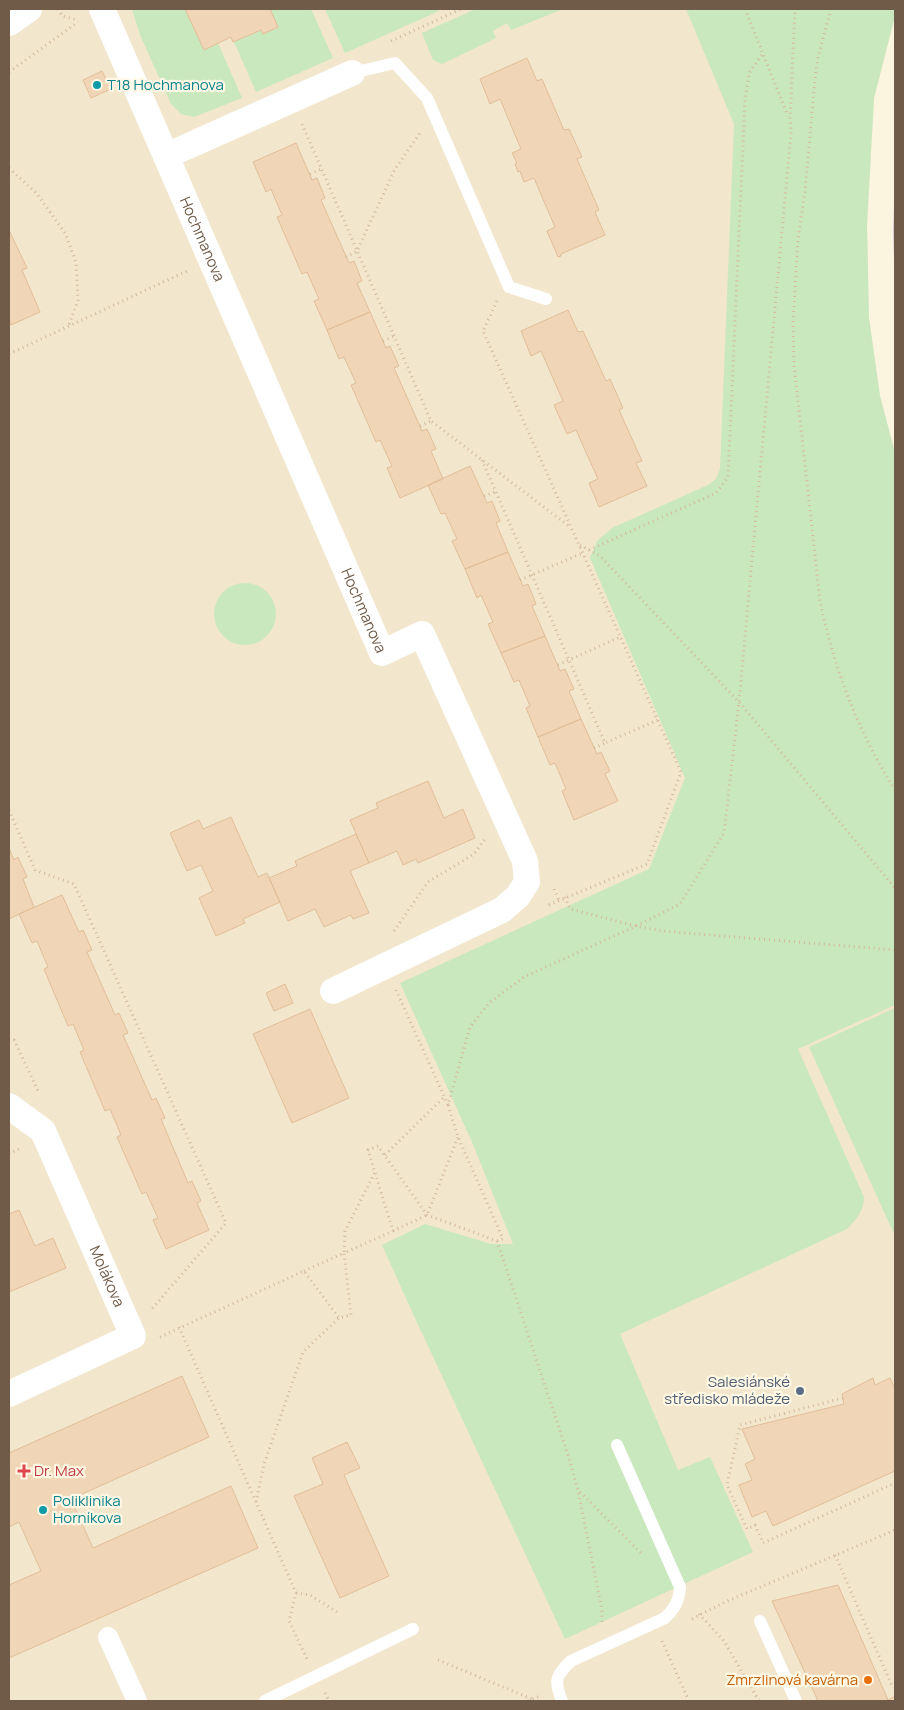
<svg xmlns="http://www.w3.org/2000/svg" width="904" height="1710" viewBox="0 0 904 1710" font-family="Manrope,sans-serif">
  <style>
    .residential { fill: #f2e6cd }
    .green { fill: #cae8be }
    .building { fill: #f0d5b7; stroke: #e2be98 }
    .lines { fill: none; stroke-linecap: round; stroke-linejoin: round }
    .path { stroke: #d4b99b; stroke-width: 3; stroke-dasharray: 1 4; stroke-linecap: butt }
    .service { stroke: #fff; stroke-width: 12 }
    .pedestrian { stroke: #fff; stroke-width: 20 }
    .minor { stroke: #fff; stroke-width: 26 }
    .tram { stroke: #b79fc3; stroke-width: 1 }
    .culture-dot { fill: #0f9aa8; stroke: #fff8e4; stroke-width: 2 }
    .service-dot { fill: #5c6f8a; stroke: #fff8e4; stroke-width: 2 }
    .health-dot { fill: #e0444e; stroke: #fff8e4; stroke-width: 2 }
    .food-dot { fill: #e8710a; stroke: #fff8e4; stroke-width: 2 }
    .labels { text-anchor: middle; stroke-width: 4.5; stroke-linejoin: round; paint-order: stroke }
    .culture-label { font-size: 15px; fill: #0d838f; stroke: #fff8e4; text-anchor: start }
    .street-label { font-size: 15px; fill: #705b48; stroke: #fff8e4 }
    .service-label { font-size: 15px; fill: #4e5e75; stroke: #fff8e4; text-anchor: end }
    .health-label { font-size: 15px; fill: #be3a42; stroke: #fff8e4; text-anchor: start }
    .food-label { font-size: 15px; fill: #c56008; stroke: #fff8e4; text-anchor: end }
  </style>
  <rect width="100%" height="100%" fill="#fbf4df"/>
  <!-- residential -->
  <path class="residential" d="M9,9H895V16L874,98L867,225L869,318L880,396L895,453V1701H9Z"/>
  <!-- green -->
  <path class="green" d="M132,9H185L204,49L218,43L242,98L194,117L181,114L171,104L140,35Z
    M270,9H311L333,58L256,92L234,42L261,30L263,34L278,28Z
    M325,9H438L439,11L345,53Z
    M476,9H563L511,30L507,23L493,31L496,38L442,64L433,60L422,33Z
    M686,9H895V16L874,98L867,225L869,318L880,396L895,453V1005L798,1049L864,1197C864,1212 856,1219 847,1229L620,1334L678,1470L710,1457L753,1552L565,1639L413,1314L382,1245L425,1224L491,1244H513L472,1142L400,983L649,869L685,778L590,558L597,541L612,528L708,485L716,479L720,469L734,124Z
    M214 614a31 31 0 1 1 62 0a31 31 0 1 1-62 0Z
    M895,1008V1236L809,1047Z"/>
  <!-- building -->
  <path class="building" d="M185,9H270L278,27L263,34L261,30L233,42L231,37L204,50Z
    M527,58L537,81L542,79L564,130L569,129L582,157L577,159L599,210L595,212L605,235L561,254V256L558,257L547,231L555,227L534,178L524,182L520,171L518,172L515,164L517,163L512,153L521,149L500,99L490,104L480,79Z
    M102,71L111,89L91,98L83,80Z
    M296,143L312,180L317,178L325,198L321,200L349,263L354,261L362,281L357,283L370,312L327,330L314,301L319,299L307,272L302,274L277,217L282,215L271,189L266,192L253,162Z
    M9,230L27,268L22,270L40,312L11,325L9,320Z
    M568,310L578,332L583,331L606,381L610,379L623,408L619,410L642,461L636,463L647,486L599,507L589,483L598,479L576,430L567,434L554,405L563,401L541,351L531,356L521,331Z
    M370,312L386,348L390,346L399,366L394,368L422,431L427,429L436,449L431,451L443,479L400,498L387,468L392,466L380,440L376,442L351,385L356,383L344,357L339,359L327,330Z
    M470,466L487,503L492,501L500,521L496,523L508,552L465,569L452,541L457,539L445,513L441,514L428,485Z
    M508,552L523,586L528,584L536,604L532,606L545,636L501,653L488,624L493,622L481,595L477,598L465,569Z
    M545,636L560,671L565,669L574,689L569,691L581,719L538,737L526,708L530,706L519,680L514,682L501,653Z
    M581,719L597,754L601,752L610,771L605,774L618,801L574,820L562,791L566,789L555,763L550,765L538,737Z
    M428,781L444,818L463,809L475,838L418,863L416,859L403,865L397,851L369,863L350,820L378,808L376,803Z
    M231,817L258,877L267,873L280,902L243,919L245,923L216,936L199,898L213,891L201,865L187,871L170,833L199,820L203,829Z
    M356,834L369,863L350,871L369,913L353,919L351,915L324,927L315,909L288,921L269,878L297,866L295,861Z
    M9,848L14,860L18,857L27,877L23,879L34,907L9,919Z
    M62,895L79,932L83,930L92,950L87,952L115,1015L119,1013L128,1033L123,1035L152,1100L156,1098L165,1118L161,1119L188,1183L192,1181L201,1201L197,1203L209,1230L166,1249L153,1220L158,1218L146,1192L142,1194L117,1137L121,1135L110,1109L105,1111L80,1052L84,1050L73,1024L68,1026L44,969L48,967L37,941L32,943L19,914Z
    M285,984L293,1003L274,1011L266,993Z
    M310,1009L349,1098L292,1123L253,1034Z
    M19,1210L35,1246L53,1238L66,1268L9,1292V1214Z
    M182,1376L209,1437L71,1499L93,1548L231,1486L258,1548L9,1658V1585L41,1571L19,1522L9,1527V1453Z
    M873,1378L875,1385L890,1378L895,1389V1471L773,1526L766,1511L752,1517L739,1485L752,1480L745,1464L755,1459L742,1429L844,1404L842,1394Z
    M347,1442L360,1468L344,1475L389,1576L340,1598L294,1496L323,1484L312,1458Z
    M838,1585L888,1700L895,1696V1701H818L772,1601Z"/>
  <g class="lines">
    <!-- path -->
    <path class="path" d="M58,9L62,16L77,20
      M745,9L788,116
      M831,9L818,57L815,79L805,191L798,239L793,323L794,365L820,601C834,668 858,732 895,790
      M391,41L461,9
      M9,72L78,22
      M302,124L431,421L570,527
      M9,168L37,194L65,233L76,262L78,300L69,325
      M310,174L321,169
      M346,257L357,251L395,169L420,133
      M497,301L483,331L681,772L647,864L546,906
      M383,341L394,336
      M9,354L187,271
      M420,426L431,421
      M482,460L605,743L658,720
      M484,496L495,492
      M580,545L600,556L739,702L895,888
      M589,550L716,493L728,477L745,101L749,73L763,53
      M520,580L583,553
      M558,665L620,637
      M594,748L605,743
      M9,810L35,870L74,884L226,1223L151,1310
      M554,889L559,900
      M565,897L570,909L636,926L662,931L895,950
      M394,931L428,882L474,854L485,839
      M396,990L448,1105
      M9,1042L14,1040L39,1093
      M9,1154L21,1148
      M385,1155L444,1097
      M393,1231L427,1215L458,1137
      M497,1241L503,1239L458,1137L448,1105L470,1027L489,1003L524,977L636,926L680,904L724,833L739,702L791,133L790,119L795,9
      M497,1241L570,1461L578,1491L602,1610V1625
      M304,1271L344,1253L345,1231L375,1172
      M179,1327L296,1593L289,1621L307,1659
      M160,1337L304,1271L339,1318L351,1315L344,1253L393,1231L368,1150L378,1146L427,1215L497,1241
      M843,1398L740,1425L727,1485L747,1529L755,1525L763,1543L895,1483
      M580,1492L641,1553
      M256,1502L264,1464L303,1352L339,1318
      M835,1555L892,1686L895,1687
      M296,1593L310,1595L337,1612
      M699,1614L724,1641L759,1701
      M692,1619L725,1602L895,1530
      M662,1641L689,1701
      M438,1660L532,1699
      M325,1693L329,1701
      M528,1701L540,1696"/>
    <!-- service -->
    <path class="service" d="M352,73L395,63L427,98L509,287L546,299
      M760,1621L796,1701
      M265,1701L413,1629
      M562,1701C554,1681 555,1676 571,1661L665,1618C675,1608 679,1601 680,1587L617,1445"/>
    <!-- pedestrian -->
    <path class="pedestrian" d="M108,1637L137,1701"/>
    <!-- minor -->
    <g class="minor">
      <path id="s1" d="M102,9L382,653L422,634L525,861L527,882L518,896L502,910L333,991"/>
      <path d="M9,23L29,9"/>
      <path d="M166,156L352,73"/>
      <path id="s2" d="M9,1106L43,1131L133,1336L9,1394"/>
    </g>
    <!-- tram -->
    <path class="tram" d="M895,177L894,231L895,291"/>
  </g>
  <!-- markers -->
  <g class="culture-dot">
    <circle cx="97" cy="85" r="5"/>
    <circle cx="43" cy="1510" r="5"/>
  </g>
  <circle class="service-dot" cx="800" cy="1391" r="5"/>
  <path class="health-dot" d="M21.5 1463.5h5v5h5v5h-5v5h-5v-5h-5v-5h5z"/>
  <circle class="food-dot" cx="868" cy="1680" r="5"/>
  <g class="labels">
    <!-- culture labels -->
    <g class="culture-label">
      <text x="107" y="90">T18 Hochmanova</text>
      <text x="53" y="1506">Poliklinika<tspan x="53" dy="17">Horníkova</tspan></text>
    </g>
    <!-- street labels -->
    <g class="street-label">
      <text dy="5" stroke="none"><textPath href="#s1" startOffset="251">Hochmanova</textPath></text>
      <text dy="5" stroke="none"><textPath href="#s1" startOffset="656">Hochmanova</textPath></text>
      <text dy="5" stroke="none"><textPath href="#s2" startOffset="201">Molákova</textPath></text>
    </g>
    <!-- service labels -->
    <g class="service-label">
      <text x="790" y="1387">Salesiánské<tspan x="790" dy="17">středisko mládeže</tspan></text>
    </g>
    <!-- health labels -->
    <g class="health-label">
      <text x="34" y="1476">Dr. Max</text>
    </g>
    <!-- food labels -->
    <g class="food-label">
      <text x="858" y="1685">Zmrzlinová kavárna</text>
    </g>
  </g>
  <!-- border -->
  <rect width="904" height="1710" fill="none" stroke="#705b48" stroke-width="20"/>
</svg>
